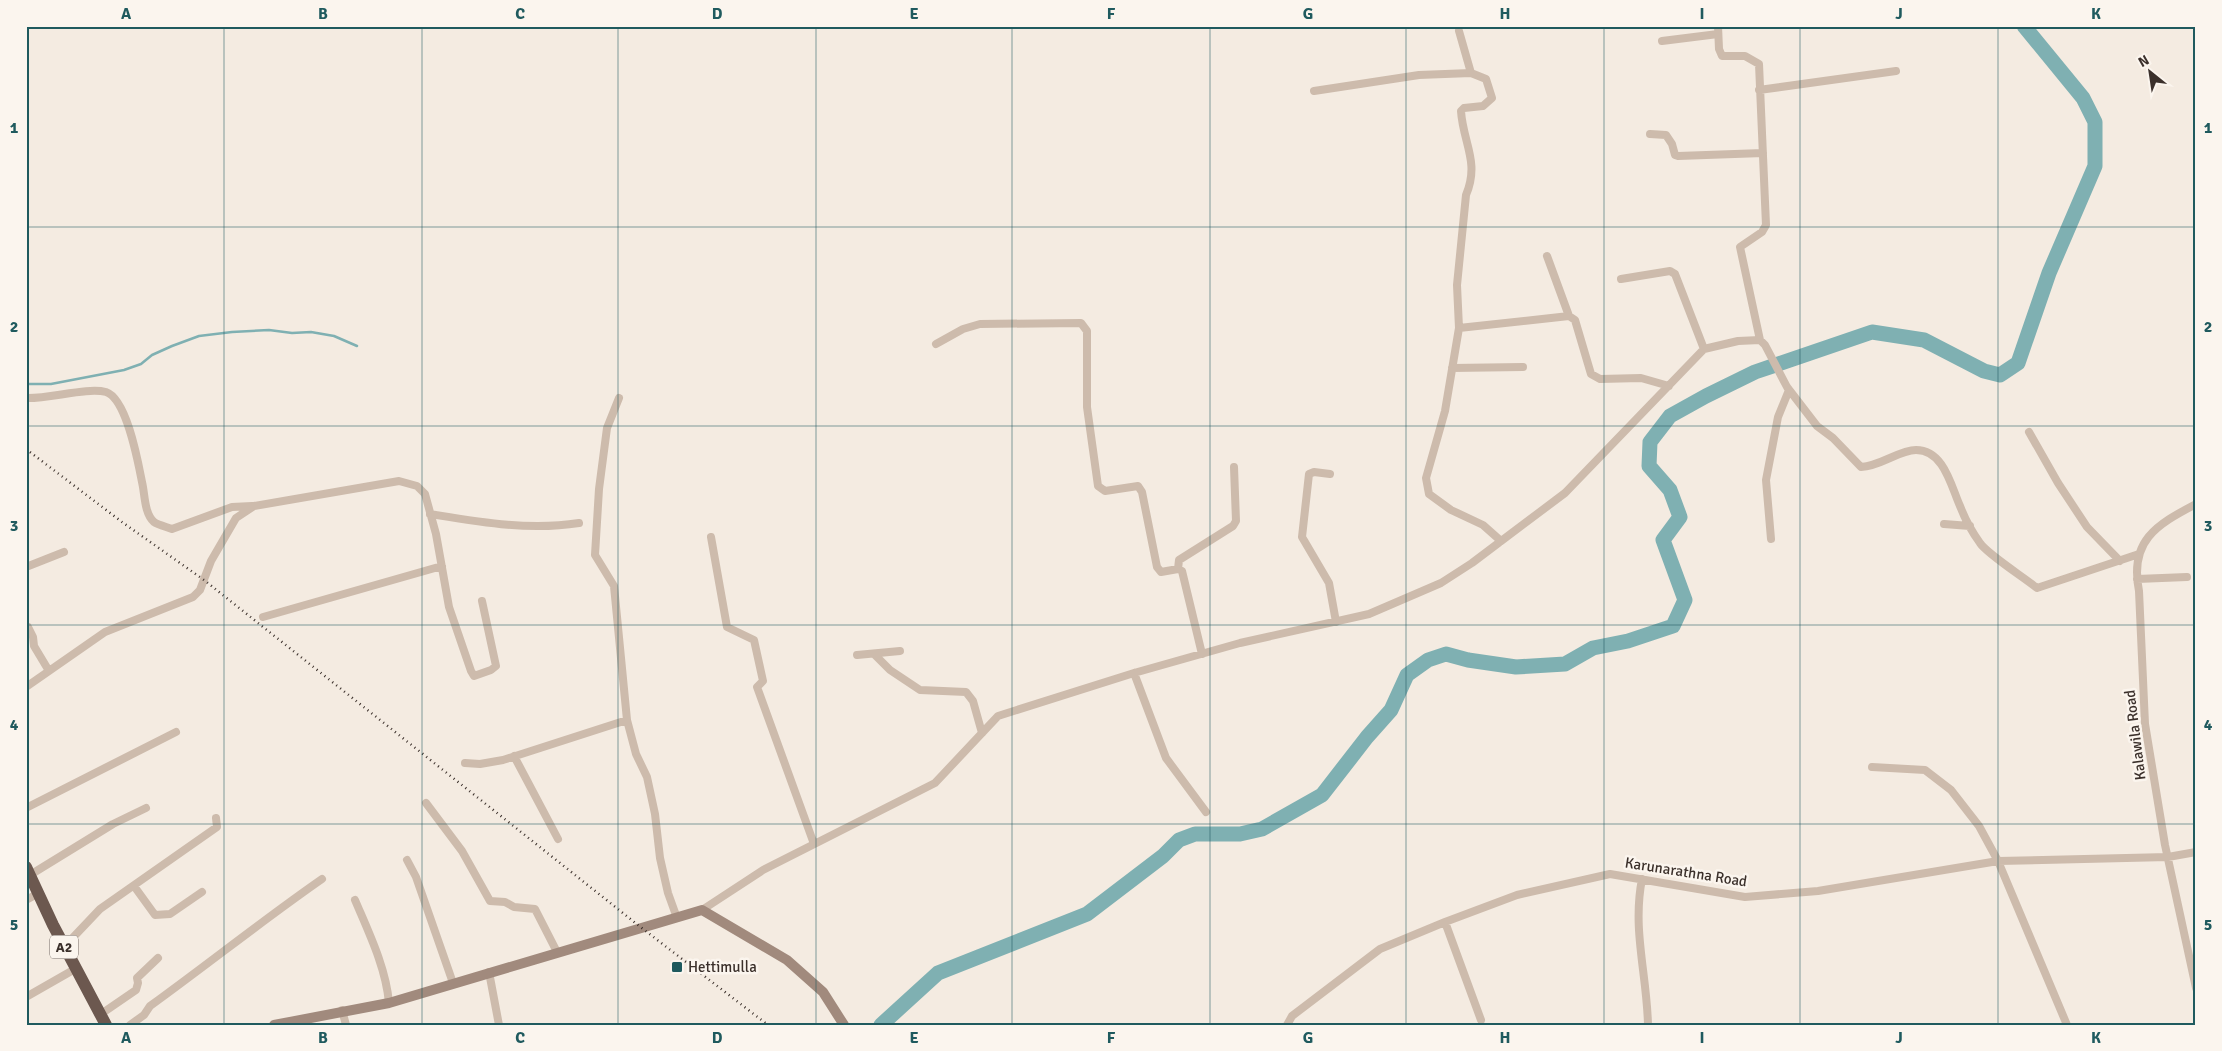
<svg xmlns="http://www.w3.org/2000/svg" width="2222" height="1051" viewBox="0 0 2222 1051" font-family="Signika,sans-serif">
  <style>
    .lines { fill: none; stroke-linecap: round; stroke-linejoin: round }
    .stream { stroke: #7fb0b2; stroke-width: 2.5 }
    .river { stroke: #7fb0b2; stroke-width: 15 }
    .minor { stroke: #cdbbac; stroke-width: 8 }
    .secondary { stroke: #a18a7d; stroke-width: 10 }
    .trunk { stroke: #6c584f; stroke-width: 12 }
    .rail { stroke: #3b302b; stroke-width: 2.5; stroke-dasharray: 1 4; stroke-linecap: butt }
    .grid { fill: none; stroke: #1f5a5e; stroke-width: 1; stroke-opacity: 0.55 }
    .poi-dot { fill: #1f5a5e; stroke: #fbf5ee; stroke-width: 2 }
    .labels { text-anchor: middle; stroke-width: 5; stroke-linejoin: round; paint-order: stroke }
    .shield { fill: #fbf5ee; stroke: #756b66; stroke-width: 1 }
    .shield-label { font-size: 14px; font-weight: bold; fill: #3b302b }
    .street-label { font-size: 15px; fill: #3b302b; stroke: #fbf5ee }
    .poi-label { font-size: 15px; fill: #3b302b; stroke: #fbf5ee; text-anchor: start }
    .neatline { fill: none; stroke: #1f5a5e; stroke-width: 2 }
    .grid-label { font-size: 16px; text-anchor: middle; font-weight: bold; fill: #1f5a5e }
  </style>
  <rect width="100%" height="100%" fill="#f4ebe1"/>
  <g class="lines">
    <!-- stream -->
    <path class="stream" d="M26,384H51L124,370L141,364L152,355L172,346L199,336L232,332L269,330L292,333L311,332L334,336L357,346"/>
    <!-- river -->
    <path class="river" d="M881,1025L938,973L1087,914L1163,856L1179,840L1195,834H1240L1262,829L1322,795L1367,737L1391,710L1407,675L1428,660L1446,654L1468,660L1516,667L1565,664L1593,648L1628,641L1673,626L1685,600L1663,540L1680,517L1670,490L1649,466L1650,442L1670,416L1706,396L1755,372L1872,332L1924,340L1984,371L2000,375L2018,363L2049,273L2095,166V122L2083,98L2024,26"/>
    <!-- minor -->
    <path class="minor" d="M1718,26L1719,49L1722,56H1745L1759,64L1766,225L1762,232L1740,247L1760,340
      M1459,31L1471,73L1486,79L1492,98L1483,106L1464,108L1461,111C1463,143 1480,162 1466,195L1457,285L1459,328L1569,316L1575,320L1591,374L1600,379L1641,378L1669,386
      M1662,41L1718,34
      M1759,90L1896,71
      M1314,91L1419,75L1471,73
      M1650,134L1666,135L1672,144L1675,155L1678,156L1763,153
      M1547,256L1569,316
      M1621,279L1670,271L1675,274L1704,349
      M1459,328L1445,411L1426,478L1429,494L1451,510L1483,525L1501,541
      M936,344L963,329L980,324L1081,323L1087,331V407L1098,486L1105,491L1138,486L1142,492L1157,567L1161,572L1178,569L1182,571L1202,654
      M1452,368L1523,367
      M26,398C49,399 87,387 106,392C127,399 138,462 142,482C145,494 144,513 154,522C158,525 167,527 172,529L232,507L252,506
      M619,398L607,428L599,489L595,555L614,586L627,720L636,754L647,777L655,814L660,858L668,893L677,918
      M2029,432L2058,483L2087,527L2120,561
      M1330,474L1314,472L1309,474L1302,537L1329,583L1336,622
      M2196,504C2156,525 2129,541 2139,591L2145,724L2165,845L2196,988
      M430,514C479,522 529,531 579,523
      M1944,524L1970,526
      M711,537L727,627L754,640L763,681L757,687L814,844
      M1771,539L1766,480L1778,417L1789,390
      M26,567L64,552
      M1178,569L1179,560L1233,526L1236,521L1234,467
      M2137,579L2187,577
      M263,617L442,566
      M28,627L33,637L34,646L49,671
      M874,654L890,670L920,690L966,692L973,701L982,733
      M857,655L900,651
      M1134,673L1166,758L1206,812
      M26,687L105,632L193,597L200,590L211,561L236,518L254,506L399,481L417,486L425,494L436,534L449,607L471,671L474,676L491,670L496,666L482,601
      M514,756L558,839
      M465,763L480,764L503,760L627,720
      M1872,767L1925,770L1951,790L1979,826L1998,861L2067,1025
      M426,803L462,851L490,901L505,902L514,907L535,909L557,952
      M26,808L176,732
      M407,860L416,877L453,983
      M30,875L113,824L146,808
      M1642,879C1632,929 1647,975 1648,1025
      M134,886L155,915L170,914L202,892
      M26,900L39,893
      M355,900C369,933 386,968 389,1003
      M702,910L763,870L935,783L998,716L1134,673L1240,643L1369,614L1441,583L1472,563L1565,493L1704,349L1738,341L1760,340L1765,345L1787,387L1817,426L1833,438L1861,467C1881,466 1899,450 1916,450C1944,450 1951,486 1960,506C1965,519 1972,532 1980,543C1987,554 2025,578 2037,588L2139,554
      M1445,922L1481,1020
      M64,947L100,909L217,827L216,818
      M489,972L499,1025
      M26,997L75,969
      M342,1010L346,1025
      M101,1014L136,990L138,983L137,978L158,958
      M130,1025L144,1015L150,1006C208,964 263,920 322,879
      M1287,1025L1292,1016L1380,949L1445,922L1517,895L1610,874L1745,897L1818,891L1998,861L2168,857L2196,852"/>
    <!-- secondary -->
    <path class="secondary" d="M274,1025L389,1003L702,910L787,960L823,992L844,1025"/>
    <!-- trunk -->
    <path class="trunk" d="M26,867L53,925L106,1025"/>
    <!-- rail -->
    <path class="rail" d="M26,449L122,522L204,580L643,929L768,1025"/>
  </g>
  <!-- grid -->
  <path class="grid" d="M224,26V1025M422,26V1025M618,26V1025M816,26V1025M1012,26V1025M1210,26V1025M1406,26V1025M1604,26V1025M1800,26V1025M1998,26V1025M26,227H2196M26,426H2196M26,625H2196M26,824H2196"/>
  <!-- markers -->
  <rect class="poi-dot" x="671" y="961" width="12" height="12" rx="2.5"/>
  <g class="labels">
    <!-- shield labels -->
    <rect class="shield" x="50" y="935.5" width="28" height="23" rx="4"/>
    <g class="shield-label">
      <text x="64" y="952">A2</text>
    </g>
    <!-- street labels -->
    <g class="street-label">
      <text transform="translate(2135 735) rotate(-97)" y="5">Kalawila Road</text>
      <text transform="translate(1686 872) rotate(9)" y="5">Karunarathna Road</text>
    </g>
    <!-- poi labels -->
    <g class="poi-label">
      <text x="688" y="972">Hettimulla</text>
    </g>
  </g>
  <!-- border -->
  <rect width="2222" height="1051" fill="none" stroke="#fbf5ee" stroke-width="55"/>
  <!-- north arrow -->
  <g transform="translate(2150 72) rotate(330)" stroke="#fbf5ee" stroke-width="4" paint-order="stroke">
  <path d="M0-4L9 19L0 12L-9 19Z" fill="#3b302b"/>
  <text y="-8" font-size="14" font-weight="bold" text-anchor="middle" fill="#3b302b">N</text>
  </g>
  <rect x="28" y="28" width="2166" height="996" class="neatline"/>
  <g class="grid-label">
    <text x="126" y="19">A</text>
    <text x="323" y="19">B</text>
    <text x="520" y="19">C</text>
    <text x="717" y="19">D</text>
    <text x="914" y="19">E</text>
    <text x="1111" y="19">F</text>
    <text x="1308" y="19">G</text>
    <text x="1505" y="19">H</text>
    <text x="1702" y="19">I</text>
    <text x="1899" y="19">J</text>
    <text x="2096" y="19">K</text>
    <text x="14" y="133">1</text>
    <text x="2208" y="133">1</text>
    <text x="14" y="332">2</text>
    <text x="2208" y="332">2</text>
    <text x="14" y="531">3</text>
    <text x="2208" y="531">3</text>
    <text x="14" y="730">4</text>
    <text x="2208" y="730">4</text>
    <text x="14" y="930">5</text>
    <text x="2208" y="930">5</text>
    <text x="126" y="1043">A</text>
    <text x="323" y="1043">B</text>
    <text x="520" y="1043">C</text>
    <text x="717" y="1043">D</text>
    <text x="914" y="1043">E</text>
    <text x="1111" y="1043">F</text>
    <text x="1308" y="1043">G</text>
    <text x="1505" y="1043">H</text>
    <text x="1702" y="1043">I</text>
    <text x="1899" y="1043">J</text>
    <text x="2096" y="1043">K</text>
  </g>
</svg>
